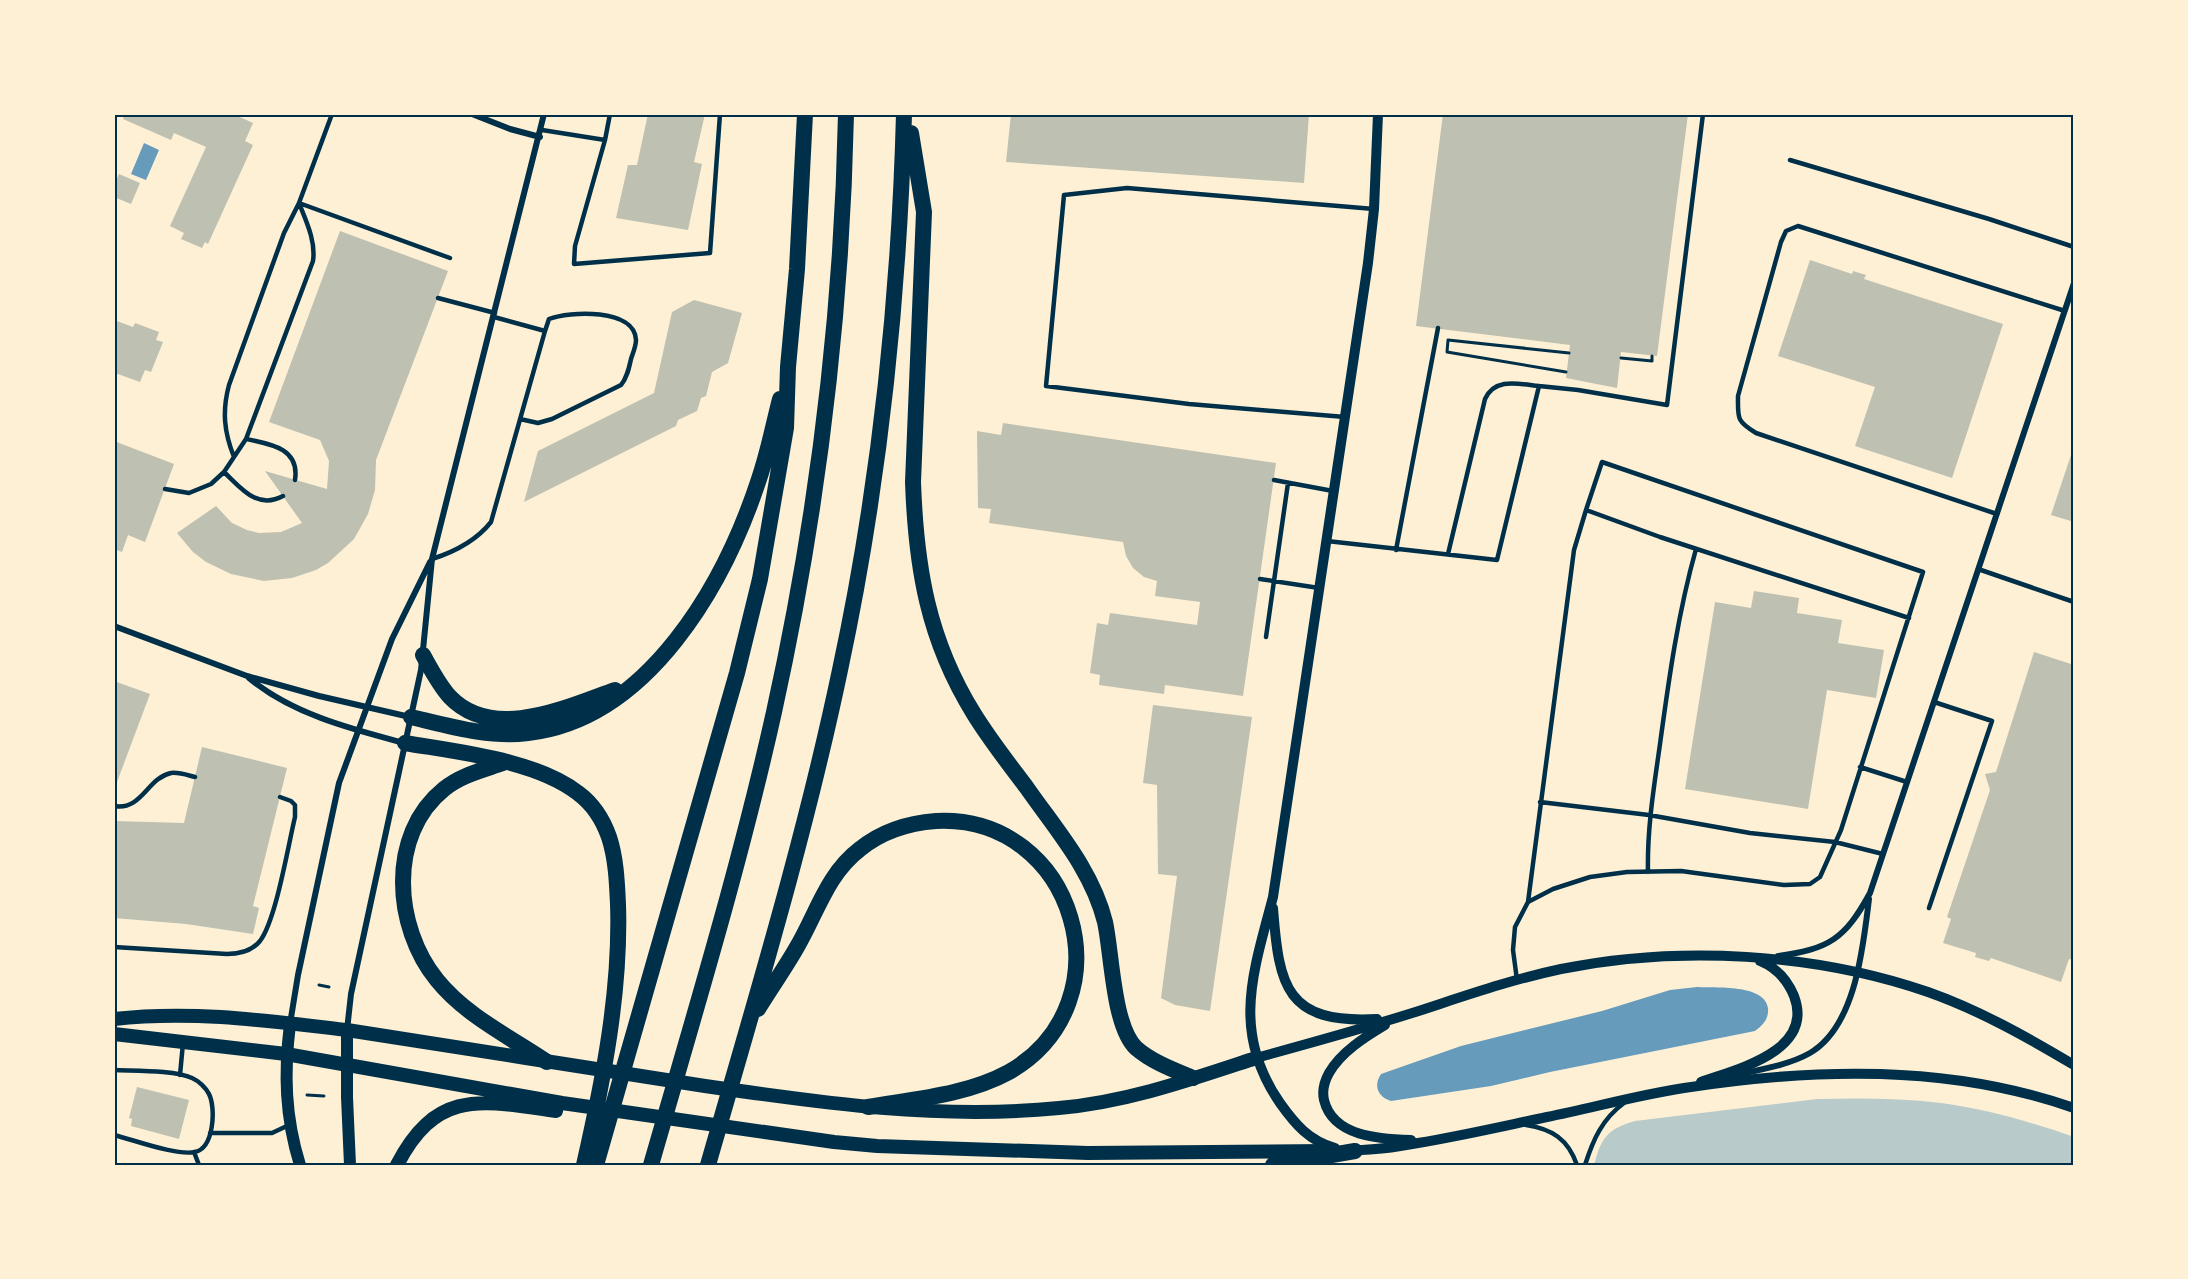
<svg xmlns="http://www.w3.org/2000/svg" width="2188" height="1279" viewBox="0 0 2188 1279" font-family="'Varela Round',sans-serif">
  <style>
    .green { fill: #b9caca }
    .water { fill: #669bbc }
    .building { fill: #bec0b2 }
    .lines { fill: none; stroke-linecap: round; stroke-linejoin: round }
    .path { stroke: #003049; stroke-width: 3 }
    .service { stroke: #003049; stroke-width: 4.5 }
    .minor { stroke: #003049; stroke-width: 6 }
    .tertiary { stroke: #003049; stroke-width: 10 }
    .secondary { stroke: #003049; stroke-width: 12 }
    .primary { stroke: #003049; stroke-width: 14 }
    .motorway { stroke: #003049; stroke-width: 16 }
    .neatline { fill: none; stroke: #003049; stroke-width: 2 }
  </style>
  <rect width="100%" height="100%" fill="#fdf0d5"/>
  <!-- green -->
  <path class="green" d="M1817,1099C1858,1098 1900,1098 1941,1103C1986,1109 2031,1122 2074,1137V1165H1594C1601,1138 1607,1129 1635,1121Z"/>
  <!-- water -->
  <path class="water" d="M144,143L159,150L146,180L131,174Z
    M1697,987C1715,988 1765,984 1768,1008C1769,1019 1763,1025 1755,1031L1550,1072L1491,1086L1391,1101C1378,1097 1373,1086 1381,1074L1461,1046L1602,1011L1670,990Z"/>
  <!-- building -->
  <path class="building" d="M125,114H233L253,123L245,141L253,145L208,244L205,242L202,248L181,239L184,233L170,226L206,147L174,133L171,140L123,119Z
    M648,114H705L694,162L702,164L688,230L616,218L628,165H637Z
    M1011,114H1309L1304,183L1006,162Z
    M1443,114H1688L1657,356L1621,352L1617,388L1566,378L1570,345L1416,326Z
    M119,174L140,183L131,204L114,197V185Z
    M340,231L448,271L376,460L375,490L368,514L354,539L328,563L316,570L292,578L264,581L231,574L206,562L193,552L177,533L216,506L232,523L247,530L259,533L281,532L302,523L265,471L327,489L329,461L320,440L269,422Z
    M1810,260L1852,274L1853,271L1866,275L1864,279L2003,324L1952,478L1855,446L1875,387L1778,356Z
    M694,300L742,313L728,363L712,372L706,396L701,398L697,411L678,420L676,426L524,502L538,451L654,393L672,312Z
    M114,320L133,327L135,323L159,332L156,340L163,342L151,372L145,370L140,382L115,373L116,368L114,367Z
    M1003,423L1276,463L1243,696L1165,685L1164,694L1099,685L1100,675L1090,673L1097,623L1108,625L1110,613L1197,625L1200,602L1155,596L1157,581L1144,577L1133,568L1126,556L1123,542L989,523L991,509L978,508L977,431L1001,435Z
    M114,441L174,464L145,542L128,535L122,552L114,549Z
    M2074,446V522L2051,515Z
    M1754,591L1799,598L1797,613L1842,620L1838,643L1884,650L1876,698L1827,690L1808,809L1685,789L1715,602L1751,608Z
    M2034,652L2074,665V960L2069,959L2061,982L1991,958L1989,961L1975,957L1976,953L1943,943L1951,919L1947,917L1990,790L1985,774L1996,772Z
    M114,681L150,694L117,782L114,781Z
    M1153,705L1252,717L1210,1011L1175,1005L1161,998L1177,876L1158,874L1157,785L1143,783Z
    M202,747L287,768L253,906L259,908L253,934L186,924L114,918V821L184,823Z
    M137,1087L189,1100L179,1139L131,1126L132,1119L129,1118Z"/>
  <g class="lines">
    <!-- path -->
    <path class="path" d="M1621,358L1652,361V356
      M1566,372L1447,352L1448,340L1569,353
      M319,985L329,987
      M307,1095L324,1096"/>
    <!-- service -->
    <path class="service" d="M610,114L605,140L575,246L574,264L710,253L720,114
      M542,130L605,140
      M1790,160L1989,219L2074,247
      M299,203L450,258
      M438,298L495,313
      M494,317L545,331
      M1539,386L1578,390L1667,405L1703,114
      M1345,417L1189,404L1046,386L1064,195L1127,188L1374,209
      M246,439C270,444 300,448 295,480
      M234,457C224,432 222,411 229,385L284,233L299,203L332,114
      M224,472C241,488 257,510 283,496
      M1274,480L1333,491
      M165,489L189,493L211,484L224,472L246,439L313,261C316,241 306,221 299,203
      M1997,514L1756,433C1736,421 1738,418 1738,396L1781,242L1786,231L1798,226L2065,311
      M1327,541L1497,560L1539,386C1519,384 1495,377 1485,399L1448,554
      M1396,550L1438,328
      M432,559C454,552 476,541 491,522L545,331L549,319C569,311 635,308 636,340C636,346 633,353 631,359C629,368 627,378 621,385L552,419L538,423L520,419
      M1978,569L2074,602
      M1260,579L1319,588
      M1266,637L1288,483
      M1860,767L1907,782
      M1540,802L1649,815L1750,833L1835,842L1883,854
      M114,806C142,811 147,778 171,773C179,772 187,775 195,777
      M1648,872C1647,828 1654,787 1660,744C1669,678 1678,613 1696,549
      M1528,902L1574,550L1586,510L1660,537L1909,618
      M1929,908L1992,721L1934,702
      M114,947L227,954C239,954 252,951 260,941C276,920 288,846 295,817V805L291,801L280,797
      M1517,980L1513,950L1515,927L1528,902L1553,889L1590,877L1627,872L1681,871L1784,885L1810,884L1820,877L1841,830L1923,572L1602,462L1586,510
      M114,1070C134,1071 175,1070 192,1078C199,1081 206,1088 209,1094C216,1108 214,1148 195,1152C177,1156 134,1140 114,1135
      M180,1075L183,1043
      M1526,1125C1552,1129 1568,1139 1577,1165
      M210,1133H272L289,1125
      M194,1152L199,1165
      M1585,1165C1593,1140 1602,1119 1624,1103"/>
    <!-- minor -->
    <path class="minor" d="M472,114L510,129L540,137
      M114,626L247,676L319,696L410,717
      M249,678C292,714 351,729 404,743
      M1778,956C1829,949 1845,939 1870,893L2074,283
      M290,1024L298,975L339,783L392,639L430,562
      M347,1030L351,994L421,670L432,559L544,114
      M1731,1076C1757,1070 1787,1066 1810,1053C1856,1026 1863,947 1869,899"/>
    <!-- tertiary -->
    <path class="tertiary" d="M1273,908C1279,987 1286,1024 1377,1019
      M1385,1025C1365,1037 1341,1052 1329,1073C1324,1082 1322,1091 1324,1100C1333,1137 1380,1139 1411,1140
      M1256,1058C1307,1044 1358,1030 1409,1014C1459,998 1509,980 1561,969C1679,945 1815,953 1928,992C1979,1010 2027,1037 2074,1065
      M1701,1082C1737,1069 1815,1051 1794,996C1787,979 1777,968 1760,961
      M1335,1148C1309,1141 1295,1124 1280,1103C1231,1032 1253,973 1273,897L1368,263L1374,209L1378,114
      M1350,1150C1373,1151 1396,1147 1418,1143C1461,1136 1504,1126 1547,1117C1592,1108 1638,1095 1684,1088C1814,1068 1948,1064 2074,1108"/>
    <!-- secondary -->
    <path class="secondary" d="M290,1024C284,1073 285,1117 300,1165
      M347,1030V1097L350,1165"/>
    <!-- primary -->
    <path class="primary" d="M114,1019C192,1010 270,1021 347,1030C467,1048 585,1068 705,1086C822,1103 940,1120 1059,1108C1128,1102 1192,1079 1256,1058
      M114,1034L286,1054L562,1103L834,1142L877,1146L1088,1153L1326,1151
      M397,1165C437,1087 484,1101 556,1111"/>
    <!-- motorway -->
    <path class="motorway" d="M911,133L924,212L913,482C916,568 928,640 974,714C990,740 1009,764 1027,788C1057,831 1092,870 1105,922C1112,954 1113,1026 1136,1048C1152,1062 1174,1070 1193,1078
      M423,655C431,669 439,685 450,697C493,742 567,707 615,690
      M411,717C449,726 489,738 528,733C649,719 725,583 759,479C768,453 773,426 780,399
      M405,743C457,752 536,760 578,793C593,804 603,820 609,837C616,858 617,882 618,904C621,991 603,1081 584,1165
      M503,763C483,770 461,775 444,789C387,835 394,927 437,980C465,1015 510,1037 547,1062
      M758,1009C771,988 785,968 797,947C817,913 827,874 860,849C881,832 909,823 936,821C1075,814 1131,1002 1009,1072C967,1095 915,1099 868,1107
      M596,1165L737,673L760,579L786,428L788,367L797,269L805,114
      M651,1165C694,1015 740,865 774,712C817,517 842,314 846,114
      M708,1165C755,1001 805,837 840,670C879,488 899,300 904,114
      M1273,1165L1355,1151"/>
  </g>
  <!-- border -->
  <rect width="2188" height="1279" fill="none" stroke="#fdf0d5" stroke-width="231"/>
  <rect x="116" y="116" width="1956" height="1048" class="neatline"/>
</svg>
